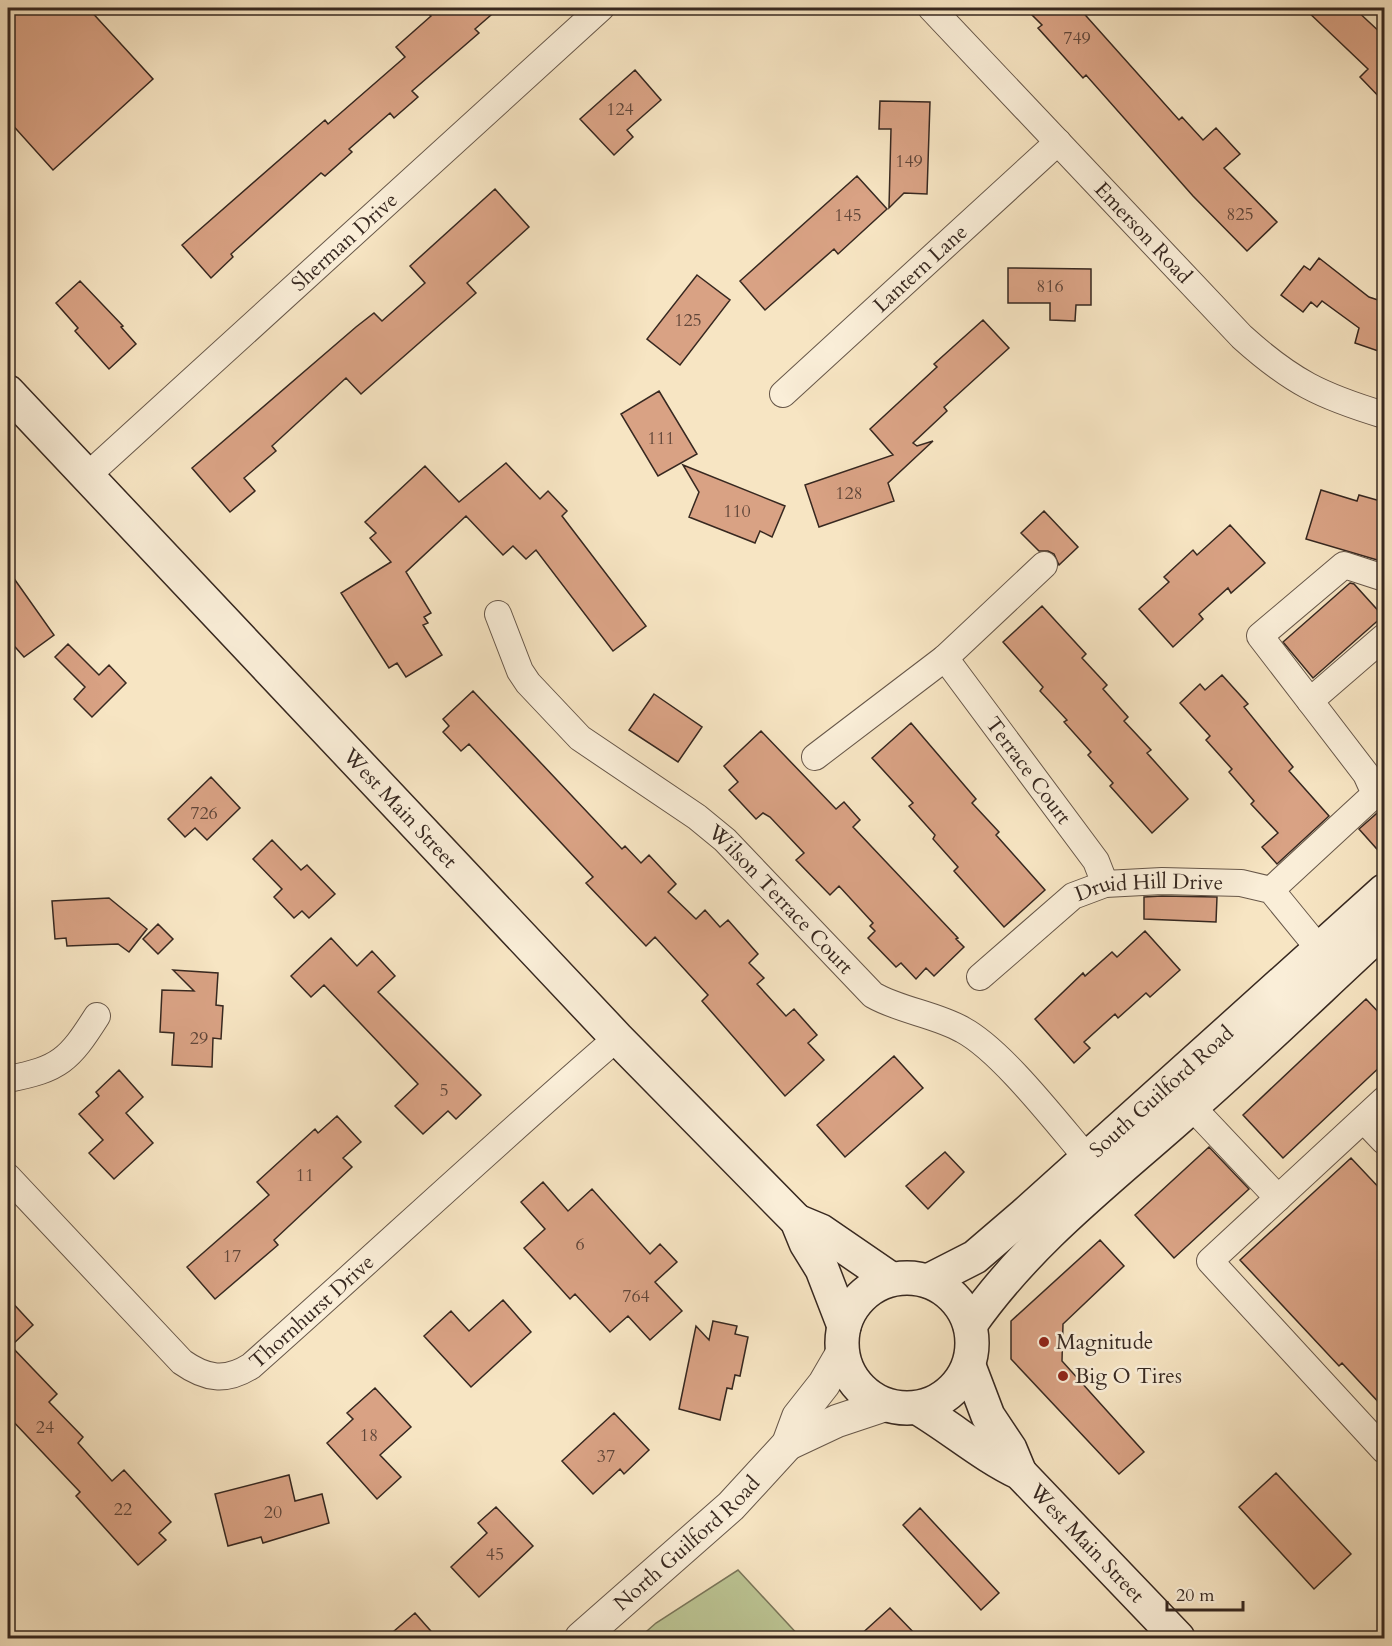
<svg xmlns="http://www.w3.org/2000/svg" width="1392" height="1646" viewBox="0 0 1392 1646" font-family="Cardo,serif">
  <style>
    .green { fill: #bcc594; stroke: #7a765a; stroke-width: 1.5 }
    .building { fill: #d9a284; stroke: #372820; stroke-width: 1.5 }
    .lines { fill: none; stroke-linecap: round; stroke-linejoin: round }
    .minor-casing { stroke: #675749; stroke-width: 28 }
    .tertiary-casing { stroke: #675749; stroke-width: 34 }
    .secondary-casing { stroke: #372820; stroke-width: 36 }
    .minor { stroke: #faeed8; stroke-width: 26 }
    .tertiary { stroke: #faeed8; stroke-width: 32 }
    .secondary { stroke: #faeed8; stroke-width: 33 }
    .poi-dot { fill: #8f2418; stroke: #faeed8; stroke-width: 2 }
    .labels { text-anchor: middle; stroke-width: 5; stroke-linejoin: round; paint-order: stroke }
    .number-label { font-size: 18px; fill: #604639 }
    .street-label { font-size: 21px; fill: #372820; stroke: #faeed8 }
    .poi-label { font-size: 21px; fill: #372820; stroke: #faeed8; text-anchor: start }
  </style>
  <rect width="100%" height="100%" fill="#f7e5c3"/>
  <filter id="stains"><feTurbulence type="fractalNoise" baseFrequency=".00333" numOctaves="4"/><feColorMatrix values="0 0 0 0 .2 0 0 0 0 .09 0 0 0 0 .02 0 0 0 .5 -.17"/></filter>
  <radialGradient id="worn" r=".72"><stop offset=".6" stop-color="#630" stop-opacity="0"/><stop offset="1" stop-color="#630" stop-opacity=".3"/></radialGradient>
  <!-- green -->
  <path class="green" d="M738,1570L801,1638H639L656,1623Z"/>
  <!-- building -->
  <path class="building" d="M8,8H88L153,79L53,170L8,120Z
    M423,8H499L475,29L479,33L412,91L418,97L394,118L390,113L349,149L352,152L325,176L321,173L231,254L233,257L211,278L182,245L325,120L328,124L405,57L396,47L431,16Z
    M1025,8H1079L1179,120L1182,117L1203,140L1216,128L1240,154L1224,168L1277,222L1247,251L1193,196L1086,75L1083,78L1038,28L1042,25Z
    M1304,8H1354L1384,36V102L1360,77L1368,69Z
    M635,70L661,100L627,130L633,137L614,155L580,119Z
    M880,101L930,102L927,194L904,193L889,208L891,129H879Z
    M857,176L887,209L838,254L834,249L765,310L740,281Z
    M495,189L529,227L467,283L476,293L361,394L346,378L272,446L276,451L244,478L255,491L230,512L192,468L356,327L374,313L382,321L425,283L410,266Z
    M1319,258L1369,297L1384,302V353L1355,343L1359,328L1322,301L1317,307L1311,302L1303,312L1281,295L1304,266L1310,270Z
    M1008,268L1091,269V305H1076L1075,321L1050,320V303H1008Z
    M697,275L730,300L680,365L647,339Z
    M80,281L123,326L121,327L136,344L109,369L75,331L78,328L56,303Z
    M983,320L1009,348L944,407L947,411L913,443L917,446L933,441L888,483L894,501L819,527L805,485L893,455L870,429L937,367L934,364Z
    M659,391L697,454L658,476L621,414Z
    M506,463L540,499L548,491L567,511L562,516L646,626L613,651L536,550L526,559L513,546L503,555L466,516L406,572L431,613L424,617L428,623L423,625L442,655L406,677L397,663L389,668L341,593L391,562L370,538L376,533L365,522L425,466L459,502Z
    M683,465L785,506L772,537L760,531L755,543L689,517L699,492Z
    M1321,490L1357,501L1359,495L1384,502V562L1306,539Z
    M1044,511L1078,547L1059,565L1054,554L1048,551H1039L1021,533Z
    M1230,525L1265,563L1231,593L1228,588L1199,614L1203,619L1173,647L1139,609L1169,582L1164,577L1193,550L1197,555Z
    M8,570L54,635L24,657L8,639Z
    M1350,583L1354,584L1383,616L1313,678L1283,642Z
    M1042,606L1086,654L1082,658L1107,685L1103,689L1128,717L1124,721L1151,750L1147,753L1188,799L1152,833L1110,786L1113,783L1088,755L1091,752L1064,722L1067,720L1040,691L1043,687L1003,642Z
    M68,644L99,675L109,665L126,683L92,717L74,699L85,687L55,657Z
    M1222,675L1248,704L1244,707L1293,767L1289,771L1329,816L1277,864L1262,847L1278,833L1251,804L1254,801L1229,772L1232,769L1206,740L1210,736L1180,703L1200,684L1205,690Z
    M473,691L622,849L625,846L641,863L649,855L676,884L668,892L696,919L705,910L720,927L728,920L758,954L749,963L764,978L757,984L786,1016L794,1009L817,1035L808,1043L824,1060L785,1096L702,1001L708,995L655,937L646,946L586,883L593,877L469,744L461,751L443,732L449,726L443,719Z
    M654,694L702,727L678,762L629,730Z
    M911,723L976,799L972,803L999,832L996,835L1045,890L1004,927L954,871L958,867L933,839L935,835L909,806L913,803L872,758Z
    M761,731L836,809L844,802L860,820L853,827L958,938L956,939L964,947L934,976L926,968L916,979L901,963L896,967L868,938L875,931L870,926L873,923L839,886L830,895L796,860L804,853L770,817L763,813L756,819L729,790L738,782L724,766Z
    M211,777L240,808L207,840L195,828L185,837L168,819Z
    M1384,807V857L1359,829Z
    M272,840L301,870L307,865L335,894L309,918L302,911L294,918L274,897L282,889L253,859Z
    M1162,896L1217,897L1216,922L1144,919V897Z
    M109,898L147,929L129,952L118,944L67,946L66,938L55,939L52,901Z
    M158,924L173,939L158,954L143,939Z
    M1145,931L1180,970L1150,997L1146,993L1118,1018L1115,1014L1084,1042L1090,1048L1074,1063L1035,1019L1083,973L1085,976L1112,952L1117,957Z
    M331,938L357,966L372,951L395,976L378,992L481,1095L456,1119L448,1111L423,1134L395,1106L418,1084L324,985L311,997L291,976Z
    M173,970L218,973L216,1005L223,1006L221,1039L213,1038L212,1067L172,1065L174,1033L160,1032L162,990L194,991Z
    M1366,999L1384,1018V1063L1283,1158L1243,1115Z
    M894,1056L923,1088L845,1157L817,1125Z
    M119,1070L143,1097L126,1113L153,1143L114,1179L89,1153L103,1140L79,1114L99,1096L96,1092Z
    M337,1116L361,1142L343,1158L352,1167L274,1240L278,1245L215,1299L187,1267L269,1195L257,1182L315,1129L318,1133Z
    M1209,1147L1249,1189L1174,1258L1135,1215Z
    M945,1152L964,1172L928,1209L906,1186Z
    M1351,1158L1384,1193V1408L1342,1363L1339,1366L1240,1260Z
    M543,1182L568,1211L592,1189L650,1254L660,1244L677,1262L655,1282L682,1311L650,1340L628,1316L610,1332L575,1294L570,1299L524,1248L545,1229L521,1202Z
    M1100,1240L1124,1266L1063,1324L1062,1361L1144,1452L1119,1474L1011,1359V1321Z
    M8,1298L33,1325L11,1346L57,1394L49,1402L83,1437L78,1443L112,1481L124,1470L171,1522L159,1533L166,1540L138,1565L76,1496L80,1492L8,1416Z
    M503,1300L531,1332L471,1387L424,1336L451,1311L469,1331Z
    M713,1321L737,1326L735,1334L748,1337L740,1376L735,1375L732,1389L727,1388L720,1420L679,1409L696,1326L709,1340Z
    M375,1388L411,1427L380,1455L401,1477L377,1499L327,1443L353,1419L347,1413Z
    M614,1413L649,1450L624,1474L620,1469L593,1494L562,1461Z
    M1276,1473L1351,1554L1314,1589L1239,1507Z
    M289,1475L295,1501L322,1494L329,1523L263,1543L261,1537L228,1546L215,1494Z
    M496,1507L533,1546L479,1597L451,1567L487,1533L478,1523Z
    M920,1508L999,1593L981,1610L903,1525Z
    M890,1608L919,1638H857Z
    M415,1613L437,1638H386Z"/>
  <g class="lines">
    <defs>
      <g id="minor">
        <path id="s1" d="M931,8L1242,337C1292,382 1321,396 1384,415"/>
        <path id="s2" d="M783,394L1058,142"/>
        <path id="s3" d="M87,476L601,8"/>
        <path d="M1384,578L1344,565L1260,636L1310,701L1384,637"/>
        <path id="s4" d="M498,614L520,671L528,683L580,738L697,817L725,840L873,995C901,1011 935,1014 963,1030C1002,1051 1057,1123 1088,1159"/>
        <path id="s5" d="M945,658L1096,861L1105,884"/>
        <path d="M815,757L945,658L1044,565"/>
        <path d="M1271,890L1375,794L1366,774L1310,701"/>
        <path id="s6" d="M980,977L1073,896L1105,884L1162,881L1241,883L1271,890L1320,950"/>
        <path d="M8,1079C60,1069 69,1060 97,1016"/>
        <path d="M1384,1100L1210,1261L1384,1450"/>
        <path d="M1192,1107L1278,1198"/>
        <path d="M1364,1120L1384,1141"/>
        <path id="s7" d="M8,1177L182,1362C206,1379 226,1382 251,1366C374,1257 493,1145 617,1038"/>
      </g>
      <g id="tertiary">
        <path d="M788,1444L837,1421L885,1405"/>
        <path id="s8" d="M581,1638L731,1506L788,1444L798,1417L824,1384L842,1353"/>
      </g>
      <g id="secondary">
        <path id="s9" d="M8,392L617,1038L797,1221L806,1243L822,1269L844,1326"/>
        <path d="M797,1221L821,1231L891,1279"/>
        <circle cx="907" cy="1343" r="65"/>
        <path id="s10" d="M928,1281L975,1257L1024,1215L1384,891"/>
        <path d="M970,1325C1030,1239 1113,1177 1190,1108C1256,1050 1319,989 1384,929"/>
        <path d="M969,1366L988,1416L1010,1449L1020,1473"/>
        <path id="s11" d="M918,1408C953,1429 984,1456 1020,1473L1178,1638"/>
      </g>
    </defs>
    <!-- minor casing -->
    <use href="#minor" class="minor-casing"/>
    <!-- tertiary casing -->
    <use href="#tertiary" class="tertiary-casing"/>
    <!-- secondary casing -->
    <use href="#secondary" class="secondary-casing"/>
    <!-- minor -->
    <use href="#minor" class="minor"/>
    <!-- tertiary -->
    <use href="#tertiary" class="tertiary"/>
    <!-- secondary -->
    <use href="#secondary" class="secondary"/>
  </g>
  <!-- markers -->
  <g class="poi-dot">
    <circle cx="1044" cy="1342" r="6"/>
    <circle cx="1063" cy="1376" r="6"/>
  </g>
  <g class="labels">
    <!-- number labels -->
    <g class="number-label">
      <text x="1077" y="44">749</text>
      <text x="620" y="115">124</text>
      <text x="909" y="167">149</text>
      <text x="1240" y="220">825</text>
      <text x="848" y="221">145</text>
      <text x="1050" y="292">816</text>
      <text x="688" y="326">125</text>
      <text x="661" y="444">111</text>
      <text x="849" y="499">128</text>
      <text x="737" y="517">110</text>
      <text x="204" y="819">726</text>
      <text x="199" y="1044">29</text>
      <text x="444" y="1096">5</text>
      <text x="305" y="1181">11</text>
      <text x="580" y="1250">6</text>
      <text x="232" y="1262">17</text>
      <text x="636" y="1302">764</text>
      <text x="45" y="1433">24</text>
      <text x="369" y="1441">18</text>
      <text x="606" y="1462">37</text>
      <text x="123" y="1515">22</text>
      <text x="273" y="1518">20</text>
      <text x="495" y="1560">45</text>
    </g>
    <!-- street labels -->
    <g class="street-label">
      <text dy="7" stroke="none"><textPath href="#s1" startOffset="309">Emerson Road</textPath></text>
      <text dy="7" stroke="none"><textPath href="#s3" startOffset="348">Sherman Drive</textPath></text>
      <text dy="7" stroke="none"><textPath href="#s2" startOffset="186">Lantern Lane</textPath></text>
      <text dy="7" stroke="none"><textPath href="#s5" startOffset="140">Terrace Court</textPath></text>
      <text dy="7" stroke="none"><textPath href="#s9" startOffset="572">West Main Street</textPath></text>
      <text dy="7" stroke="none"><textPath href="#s6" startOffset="201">Druid Hill Drive</textPath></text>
      <text dy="7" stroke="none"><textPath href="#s4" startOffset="410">Wilson Terrace Court</textPath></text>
      <text dy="7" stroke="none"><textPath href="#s10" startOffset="302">South Guilford Road</textPath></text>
      <text dy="7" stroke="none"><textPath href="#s7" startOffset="410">Thornhurst Drive</textPath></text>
      <text dy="7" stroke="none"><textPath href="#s11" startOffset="218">West Main Street</textPath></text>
      <text dy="7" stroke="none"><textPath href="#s8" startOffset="142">North Guilford Road</textPath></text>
    </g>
    <!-- poi labels -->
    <g class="poi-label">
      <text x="1056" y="1349">Magnitude</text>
      <text x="1075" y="1383">Big O Tires</text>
    </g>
  </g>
  <!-- margin -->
  <rect width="1392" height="1646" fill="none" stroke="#f7e5c3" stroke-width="30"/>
  <rect x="9" y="9" width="1374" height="1628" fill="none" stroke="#372820" stroke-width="3"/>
  <rect x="15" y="15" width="1362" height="1616" fill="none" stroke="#372820" stroke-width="1.5"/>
  <!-- scale -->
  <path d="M1167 1601v9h76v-9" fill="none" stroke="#372820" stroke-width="3"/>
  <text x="1176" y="1601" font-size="18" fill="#372820" stroke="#faeed8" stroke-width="4.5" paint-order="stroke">20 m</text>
  <rect width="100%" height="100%" filter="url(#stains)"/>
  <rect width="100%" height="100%" fill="url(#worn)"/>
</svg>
